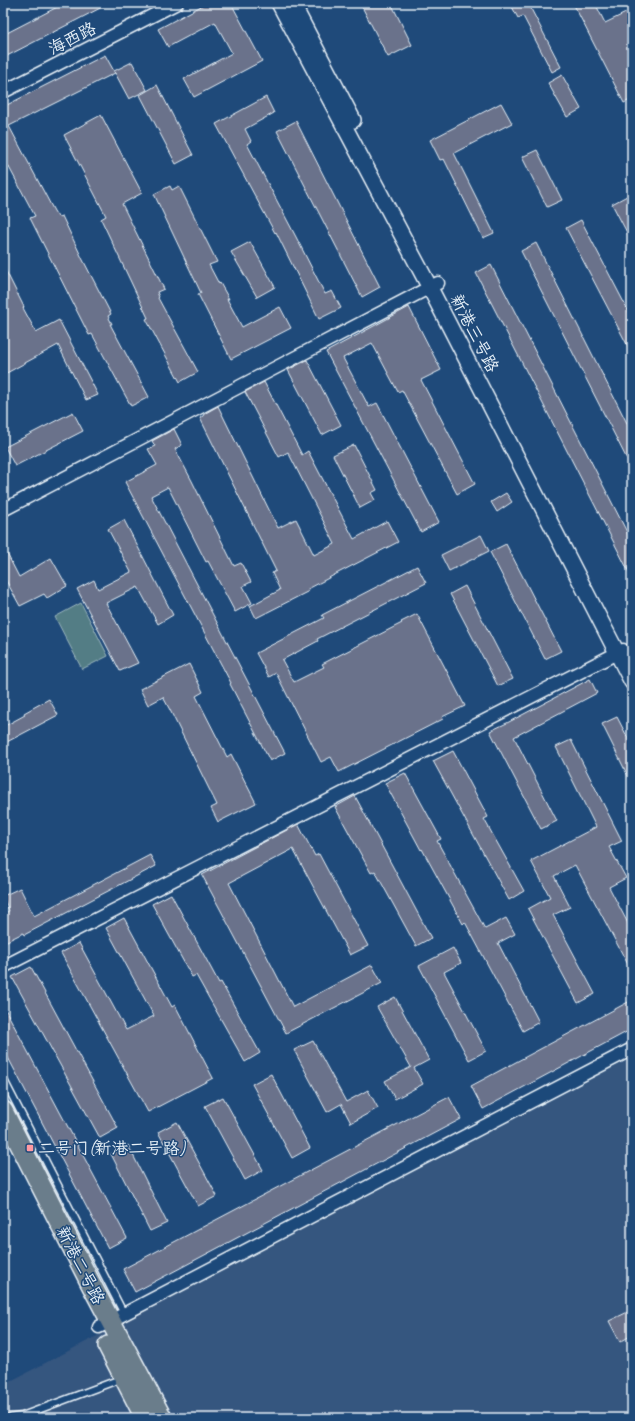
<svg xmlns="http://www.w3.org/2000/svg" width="635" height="1421" viewBox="0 0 635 1421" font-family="Caveat,'LXGW WenKai TC',sans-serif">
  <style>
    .built { fill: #36567f }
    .green { fill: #527d85; stroke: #9db7be }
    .building { fill: #6a728b; stroke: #e8f1f8 }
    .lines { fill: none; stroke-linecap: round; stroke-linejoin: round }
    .service-casing { stroke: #e8f1f8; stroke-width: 9 }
    .minor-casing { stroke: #e8f1f8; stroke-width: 15 }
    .tertiary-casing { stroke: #e8f1f8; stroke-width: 18 }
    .primary-casing { stroke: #e8f1f8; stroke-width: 22 }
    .service { stroke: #1f4a7a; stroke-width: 6 }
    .minor { stroke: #1f4a7a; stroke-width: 12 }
    .tertiary { stroke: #1f4a7a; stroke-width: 15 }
    .primary { stroke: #6b7d8b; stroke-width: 19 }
    .poi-dot { fill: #ff9aa2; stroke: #1f4a7a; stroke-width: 1.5 }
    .labels { text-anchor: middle; stroke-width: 3; stroke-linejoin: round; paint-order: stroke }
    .street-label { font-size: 17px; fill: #e8f1f8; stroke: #1f4a7a }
    .poi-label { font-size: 17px; fill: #e8f1f8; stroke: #1f4a7a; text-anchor: start }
  </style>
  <rect width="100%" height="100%" fill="#1f4a7a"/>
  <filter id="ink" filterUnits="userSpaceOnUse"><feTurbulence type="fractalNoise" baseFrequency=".025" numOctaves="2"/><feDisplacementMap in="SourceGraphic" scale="8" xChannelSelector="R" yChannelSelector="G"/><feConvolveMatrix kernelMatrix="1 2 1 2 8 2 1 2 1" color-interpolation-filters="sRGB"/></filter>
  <g filter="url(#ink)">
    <!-- built -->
    <path class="built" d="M632,1058V1418H3V1385Z"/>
    <!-- green -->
    <path class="green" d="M81,603L108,656L82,669L55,617Z"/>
    <!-- building -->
    <path class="building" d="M65,3H110L3,58V35Z
      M207,3H231L262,61L194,97L184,79L232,53L215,22L168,47L158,29Z
      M360,3H391L412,45L388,57Z
      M510,3H528L561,67L552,72L523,16L518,18Z
      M573,3H595L605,23L632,10V99L624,103Z
      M105,55L115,73L9,126L54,211L58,217L62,216L82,258L111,314L108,316L112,324H110L149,397L131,406L92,334L89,335L30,218L35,216L3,156V107Z
      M132,62L147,90L129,99L114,71Z
      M562,75L581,109L567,117L548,83Z
      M157,85L193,155L176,164L140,95Z
      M266,97L274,113L245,129L251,141L247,144L296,237L325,294L332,291L341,308L319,319L276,232L275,233L216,124Z
      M501,103L512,123L454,153L494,233L483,238L444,159L440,160L430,140Z
      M101,115L142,193L122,204L164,289L157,292L159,297L158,298L198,372L180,382L146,319L148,318L101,219L106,216L64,135Z
      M296,121L380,287L362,297L277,131Z
      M537,150L562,200L547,207L522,157Z
      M170,186L172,190L179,186L217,262L209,265L219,284L220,283L229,299H227L242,327L280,307L291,328L231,359L198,294L201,293L154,194Z
      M627,196L632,206V242L612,204Z
      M581,220L632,318V354L566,228Z
      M250,242L275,287L257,297L231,252Z
      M536,243L632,433V469L521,251Z
      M3,265L24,307L23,308L36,332L59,320L98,395L86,400L58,345L3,375Z
      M491,265L632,542V578L476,273Z
      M409,307L441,370L421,380L475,484L457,494L402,390L398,392L372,343L343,358L369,407L377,403L439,522L421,532L326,352Z
      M307,360L341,425L322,435L288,370Z
      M264,382L302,455L308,451L354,539L387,521L398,542L338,573L308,589L309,591L256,618L250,606L280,590L272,573L276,571L200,418L203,416L204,414L218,406L278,528L296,519L314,555L335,544L288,452L279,457L245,392Z
      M73,412L83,431L15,466L5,447Z
      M174,429L182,445L175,449L192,481L234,566L241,563L251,582L243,586L252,603L235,612L208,561L206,562L168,487L151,496L285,753L270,761L230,684L231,683L125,482L157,465L148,449L155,446L152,441Z
      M354,445L377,490L371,493L375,500L360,508L333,455Z
      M506,493L512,502L497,512L491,502Z
      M124,520L173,615L158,624L138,587L106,603L138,663L120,671L77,589L94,580L98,589L131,572L108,529Z
      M481,535L489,551L449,571L441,555Z
      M506,544L561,651L545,659L490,552Z
      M3,546L19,577L51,558L67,586L47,598L44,594L20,606L3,575Z
      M417,566L426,583L317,639L318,641L282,660L294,682L324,667L322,664L402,623L401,622L417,614L465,706L442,717L443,719L339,772L331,757L321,762L276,673L269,677L256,653L324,618L322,615Z
      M465,586L513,679L498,686L450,594Z
      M189,664L203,692L196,696L227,757L231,754L256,803L218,822L211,808L217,805L170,710L163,697L148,705L140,689Z
      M590,679L597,693L514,737L557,821L541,829L490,731L507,723Z
      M49,699L58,715L3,744V727L25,715L24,713Z
      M617,717L632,746V784L602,724Z
      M571,740L622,841L609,847L626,878L609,887L632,931V972L575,865L554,876L570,907L553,915L595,994L578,1003L528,909L550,897L531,861L596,827L556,747Z
      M453,751L488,817L484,819L524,891L509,900L433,761Z
      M405,773L441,839L437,841L485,929L506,918L515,934L498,943L539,1022L523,1031L465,922L463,924L422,849L421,850L385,783Z
      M355,796L431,938L416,946L375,871L371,873L335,807Z
      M298,824L315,856L319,854L368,946L350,955L293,849L229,883L257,937L293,1007L372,965L382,983L286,1033L202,875Z
      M150,855L156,866L24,935L23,933L3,943V914L9,911L3,896L20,888L34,916Z
      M171,894L219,983L221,982L260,1053L245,1062L196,975L192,977L152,904Z
      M124,918L172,1007L175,1005L213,1078L148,1112L61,953L79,943L126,1030L154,1016L106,928Z
      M453,948L461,963L444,972L486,1051L469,1060L419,966Z
      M31,967L118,1128L100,1138L12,977Z
      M395,997L429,1060L414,1068L423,1084L395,1099L385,1081L411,1067L377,1007Z
      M632,1000V1029L483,1109L471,1086Z
      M3,1005L127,1238L108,1248L3,1048Z
      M313,1041L346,1102L368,1090L378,1108L351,1123L341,1104L327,1112L294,1050Z
      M271,1074L310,1148L292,1158L252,1084Z
      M223,1097L263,1170L245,1180L205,1106Z
      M449,1097L461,1119L135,1292L123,1269Z
      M177,1122L217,1196L198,1206L158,1132Z
      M128,1145L167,1223L150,1231L111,1154Z
      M632,1310V1335L620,1342L609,1321Z"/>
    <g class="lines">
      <defs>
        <path id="service" d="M3,1078L124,1314
          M7,1418L22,1416L123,1378"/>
        <path id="minor" d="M3,92L177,3
          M3,510L438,283
          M3,967L623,650
          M99,1327L632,1049"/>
        <path id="tertiary" d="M279,3L430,288L632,682
          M292,3L353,120"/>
        <path id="primary" d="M3,1111L92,1286L162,1418
          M108,1346L145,1418"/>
      </defs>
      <!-- service casing -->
      <use href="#service" class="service-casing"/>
      <!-- minor casing -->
      <use href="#minor" class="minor-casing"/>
      <!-- tertiary casing -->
      <use href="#tertiary" class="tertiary-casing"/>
      <!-- primary casing -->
      <use href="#primary" class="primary-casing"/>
      <!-- service -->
      <use href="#service" class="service"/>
      <!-- minor -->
      <use href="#minor" class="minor"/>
      <!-- tertiary -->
      <use href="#tertiary" class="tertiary"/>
      <!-- primary -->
      <use href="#primary" class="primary"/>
    </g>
  </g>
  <!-- markers -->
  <rect class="poi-dot" x="26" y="1144" width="8" height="8" rx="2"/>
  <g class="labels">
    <!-- street labels -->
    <g class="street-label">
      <text transform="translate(72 38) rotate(-27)" y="6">海西路</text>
      <text transform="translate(475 333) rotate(63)" y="6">新港三号路</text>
      <text transform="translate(81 1265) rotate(63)" y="6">新港二号路</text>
    </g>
    <!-- poi labels -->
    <g class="poi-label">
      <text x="38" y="1154">二号门(新港二号路)</text>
    </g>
  </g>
  <!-- margin -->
  <rect width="635" height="1421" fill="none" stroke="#1f4a7a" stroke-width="16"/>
  <rect x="8" y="8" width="619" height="1405" fill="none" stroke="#e8f1f8" stroke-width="1.5" filter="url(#ink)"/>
</svg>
